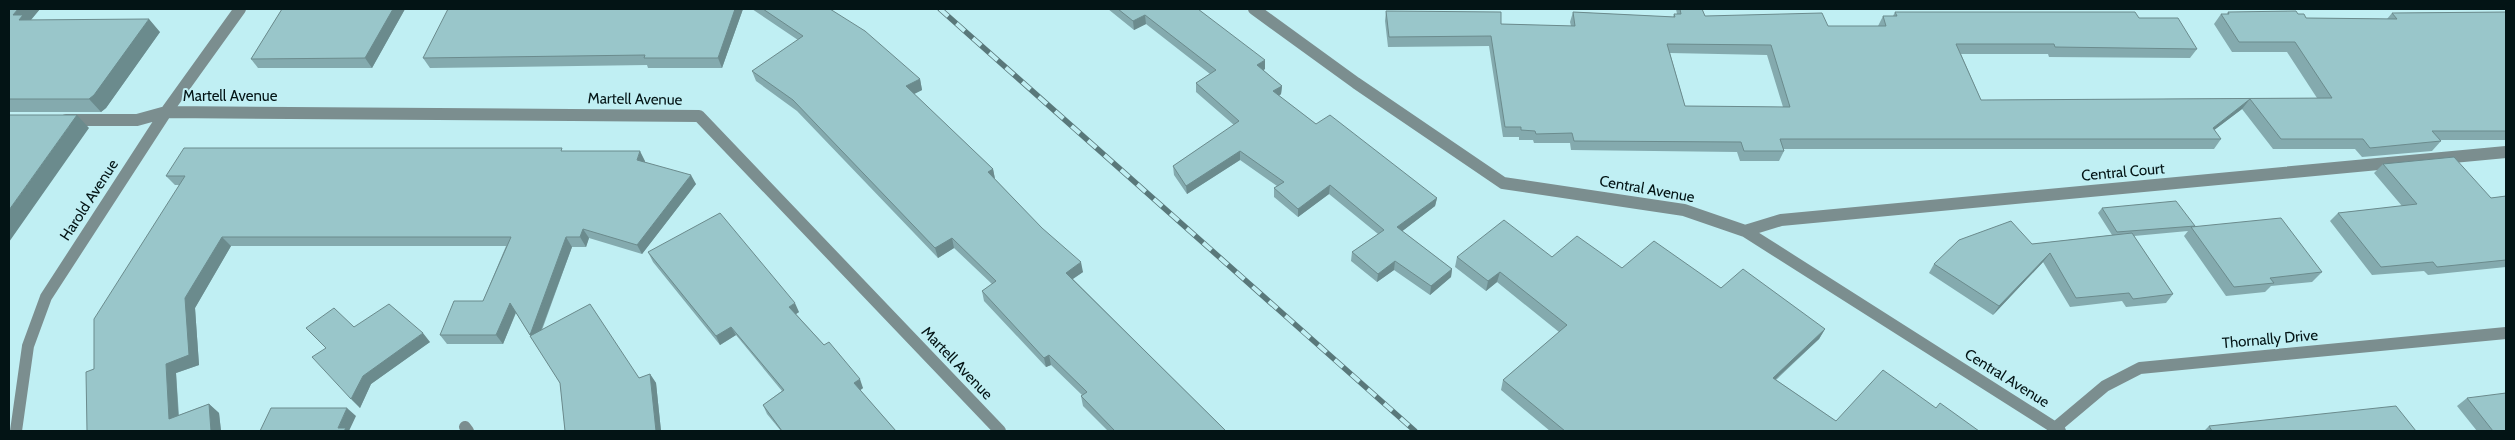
<svg xmlns="http://www.w3.org/2000/svg" width="2515" height="440" viewBox="0 0 2515 440" font-family="Cabin,sans-serif">
  <style>
    .lines { fill: none; stroke-linecap: round; stroke-linejoin: round }
    .minor { stroke: #7b8e8f; stroke-width: 12 }
    .rail-casing { stroke: #59787a; stroke-width: 5.5 }
    .rail { stroke: #c0eff3; stroke-width: 4; stroke-dasharray: 11; stroke-linecap: butt }
    .wall { fill: #84aaae; fill-rule: evenodd }
    .shaded-wall { fill: #6b8b8d }
    .building { fill: #99c6ca; stroke: #6b8b8d; fill-rule: evenodd }
    .labels { text-anchor: middle; stroke-width: 4; stroke-linejoin: round; paint-order: stroke }
    .street-label { font-size: 15px; fill: #031415; stroke: #c0eff3 }
  </style>
  <rect width="100%" height="100%" fill="#c0eff3"/>
  <g class="lines">
    <!-- minor -->
    <path class="minor" d="M1254,9L1356,83L1503,183L1684,210L1745,231L2060,431
      M66,120H137L166,112L699,116L1000,431
      M1745,231L1781,220L2506,152
      M465,427L468,431
      M2055,428L2105,386L2140,368L2506,333
      M16,431L28,346L46,297L166,112L240,9"/>
    <defs>
      <path id="rail" d="M940,9L1415,431"/>
    </defs>
    <!-- rail casing -->
    <use href="#rail" class="rail-casing"/>
    <!-- rail -->
    <use href="#rail" class="rail"/>
  </g>
  <!-- wall -->
  <path class="wall" d="M9,9H40L31,20L160,32L106,108L101,112H9Z
    M282,9H405L372,68H258L251,59Z
    M743,9L722,68H648L647,65L430,68L423,58Z
    M752,9H830L920,79L922,90L914,94L993,169L995,179L1083,272L1073,279L1226,431H1108L1083,406L1081,396L1082,395L1051,365L1046,367L984,301L982,291L992,284L954,248L938,258L797,111L756,81L752,71L798,40Z
    M1108,9H1198L1265,69L1263,70L1282,86L1281,94L1279,96L1316,124L1437,198L1435,206L1402,231L1452,269L1451,277L1430,295L1394,270L1377,282L1351,261L1352,252L1378,234L1329,194L1298,217L1274,197V188L1277,186L1240,160L1187,194L1174,175L1173,166L1234,125L1196,92V83L1210,74L1146,24L1134,30Z
    M1676,9H1702L1705,16L1828,26H1878L1883,16H1893L1895,12L2139,18L2197,49L2190,58L2049,57L2048,54H1961L1981,100L2317,98L2287,52H2232L2214,24L2221,14H2227L2228,12L2298,14L2306,18L2387,19L2392,13L2506,12V140H2441V141L2432,151L2362,157L2355,149H2273L2242,109L2214,130L2221,139L2214,149H1783L1784,151L1779,161H1740L1737,152L1571,150L1570,143H1534L1533,140H1519V137H1503L1489,46L1388,47L1385,21L1386,11L1501,24L1571,26L1570,22L1573,12L1673,17L1674,14H1677ZM1670,53L1767,55L1783,107L1685,106Z
    M564,151L645,161V162L696,184L642,254L589,238L586,247H572L542,330L639,378L650,374L656,383L661,431H565L560,383L516,313L503,344H447L440,335L483,301L506,246H231L195,308L199,365L176,373L179,415L209,404L219,413L221,431H87L94,369L179,185H175L166,176Z
    M2383,164L2491,198L2506,196V267L2428,275L2424,271L2372,275L2330,221L2338,213L2402,206L2374,173Z
    M2102,208L2194,226L2322,272L2312,282L2271,286L2265,292L2226,296L2184,236L2188,231L2134,236L2173,294L2166,303L2126,307L2122,301L2070,307L2043,262L1993,315L1929,273L1934,264L2032,244L2112,235L2098,213Z
    M648,252L799,312L796,314L863,388L860,390L896,431H781L767,414L763,405L782,391L736,335L720,345L653,262Z
    M1457,257H1552L1622,268L1721,288L1825,329L1819,339L1776,380L1836,421L1936,408L1979,431H1550L1501,390L1503,380L1559,332L1497,282L1486,291L1455,267Z
    M354,327L430,342L371,384L360,408L326,348L306,328Z
    M2467,398L2506,431H2477L2457,406Z
    M2209,426L2416,431H2204Z"/>
  <!-- shaded-wall -->
  <path class="shaded-wall" d="M18,9H40L29,22L31,33L13,15Z
    M393,9H405L372,68L365,58Z
    M735,9H743L722,68L718,58Z
    M1145,15L1146,24L1134,30L1133,21Z
    M149,19L160,32L106,108L101,112L89,99Z
    M1265,60V69L1257,74V65Z
    M920,79L922,90L908,97L906,86Z
    M1282,86L1281,94L1273,100V91Z
    M2250,99L2242,109L2205,137L2213,128Z
    M77,115L89,128L9,242V210Z
    M640,151L645,161L642,170L637,160Z
    M1240,151V160L1187,194L1186,186Z
    M993,169L995,179L988,172Z
    M691,175L696,184L642,254L637,245Z
    M1330,185L1329,194L1298,217V209Z
    M1437,198L1435,206L1396,236L1397,227Z
    M583,229L589,238L586,247L580,237Z
    M222,237L231,246L195,308L199,365L176,373L179,428L169,419L166,364L185,298Z
    M566,237L572,247L536,344L530,335Z
    M952,238L954,248L938,258L935,248Z
    M2050,253L2043,262L1993,315L1999,306Z
    M1395,261L1394,270L1377,282L1378,274Z
    M1081,262L1083,272L1068,282L1066,273Z
    M1452,269L1451,277L1430,295L1431,286Z
    M1500,272L1497,282L1486,291L1488,281Z
    M510,303L516,312L503,344L496,335Z
    M795,303L799,312L793,316L789,307Z
    M731,327L736,335L720,345L716,336Z
    M1825,329L1819,339L1767,387L1773,378Z
    M423,333L430,342L371,384L360,408L351,399L363,376Z
    M1049,355L1051,365L1046,367L1044,358Z
    M650,374L656,383L661,431H656Z
    M860,379L863,388L858,392L854,383Z
    M209,404L219,413L221,431H211Z
    M347,408L356,416L349,431H342L338,428Z"/>
  <!-- building -->
  <path class="building" d="M9,9H18L13,15H23L19,20L149,19L94,95L89,99H9Z
    M282,9H393L365,58L251,59Z
    M448,9H735L718,58H644L645,55L423,58Z
    M763,9H830L865,31L920,79L906,86L993,169L988,172L1042,228L1081,262L1066,273L1226,431H1115L1081,396L1087,392L1049,355L1044,358L982,291L996,281L952,238L935,248L793,100L752,71L803,36Z
    M1118,9H1198L1265,60L1257,65L1282,86L1273,91L1316,124L1330,115L1437,198L1397,227L1452,269L1431,286L1395,261L1378,274L1352,252L1384,230L1330,185L1298,209L1274,188L1284,182L1240,151L1186,186L1173,166L1239,121L1196,83L1216,70L1145,15L1133,21Z
    M1680,9H1702L1705,16L1822,13L1828,26H1886L1883,16H1897L1895,12H2135L2139,18H2178L2197,49L2055,47L2054,44H1956L1981,100L2332,98L2295,42H2239L2221,14H2229L2228,12L2296,11L2298,14H2304L2306,18L2397,19L2392,13L2506,12V131H2432L2441,141L2370,148L2363,139H2281L2250,99L2213,128L2221,139H1780L1784,151H1744L1741,142L1574,141L1572,133L1536,134L1535,131L1521,130V127H1505L1491,36L1389,37L1386,11L1501,12V24L1575,26L1573,12L1675,17L1674,14H1681ZM1667,44L1771,45L1790,107L1685,106Z
    M9,115H77L9,210Z
    M184,148H562L561,151H640L637,160L691,175L637,245L583,229L580,237H566L530,335L510,303L496,335H440L454,301H483L511,237H222L185,298L189,355L166,364L169,419L209,404L211,431H87L86,372L94,369V319L185,176H166Z
    M2454,157L2491,198L2506,196V260L2437,267L2433,262L2381,267L2338,213L2417,204L2383,164Z
    M2176,201L2195,226L2117,232L2102,208Z
    M720,213L795,303L789,307L824,345L829,342L860,379L854,383L896,431H782L763,405L784,390L731,327L716,336L648,252Z
    M2281,218L2322,272L2270,278L2274,283L2234,287L2191,227Z
    M1504,220L1552,257L1577,236L1622,268L1654,241L1721,288L1743,269L1825,329L1773,378L1836,421L1883,370L1936,408L1940,403L1979,431H1565L1503,380L1567,325L1500,272L1488,281L1457,257Z
    M2011,221L2032,244L2132,233L2173,294L2133,299L2129,293L2076,298L2050,253L1999,306L1934,264L1959,240Z
    M389,304L423,333L363,376L351,399L312,357L326,348L306,328L334,308L354,327Z
    M590,304L639,378L650,374L656,431H565L560,383L530,336Z
    M2506,393V431H2493L2467,398Z
    M2396,406L2416,431H2212L2209,426Z
    M271,408H347L338,428H346L344,431H260Z"/>
  <g class="labels">
    <!-- street labels -->
    <g class="street-label">
      <text x="230" y="101">Martell Avenue</text>
      <text transform="translate(635 99) rotate(1)" y="5">Martell Avenue</text>
      <text transform="translate(2123 172) rotate(-5)" y="5">Central Court</text>
      <text transform="translate(1647 189) rotate(10)" y="5">Central Avenue</text>
      <text transform="translate(89 200) rotate(-57)" y="5">Harold Avenue</text>
      <text transform="translate(2270 339) rotate(-5)" y="5">Thornally Drive</text>
      <text transform="translate(957 363) rotate(46)" y="5">Martell Avenue</text>
      <text transform="translate(2007 378) rotate(32)" y="5">Central Avenue</text>
    </g>
  </g>
  <!-- border -->
  <rect width="2515" height="440" fill="none" stroke="#031415" stroke-width="20"/>
</svg>
